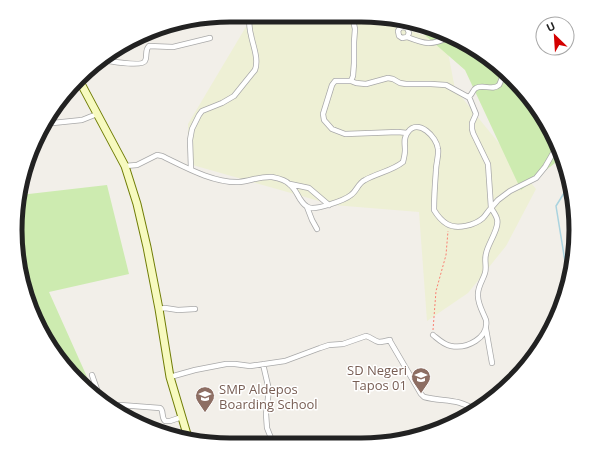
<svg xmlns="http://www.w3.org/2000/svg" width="591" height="460" viewBox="0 0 591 460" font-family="'Open Sans',sans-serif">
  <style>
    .farmland { fill: #eef0d5 }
    .grass { fill: #cdebb0 }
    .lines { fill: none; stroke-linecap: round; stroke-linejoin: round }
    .stream { stroke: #aad3df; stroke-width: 1.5 }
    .street-casing { stroke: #a9a9a9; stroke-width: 6 }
    .secondary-casing { stroke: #707d05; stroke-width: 9 }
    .path { stroke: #fa8072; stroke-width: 1; stroke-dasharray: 2 2; stroke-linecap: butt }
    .street { stroke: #fff; stroke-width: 4.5 }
    .secondary { stroke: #f7fabf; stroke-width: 7 }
    .labels { text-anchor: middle; stroke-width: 3; stroke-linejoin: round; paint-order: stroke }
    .education-label { font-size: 13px; fill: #785e54; stroke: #fff; text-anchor: end }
    .rim { fill: none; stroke: #222; stroke-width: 5 }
  </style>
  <rect width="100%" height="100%" fill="#f2efe9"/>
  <!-- farmland -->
  <path class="farmland" d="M253,15H375L388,18L397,27L446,42L455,89L536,189L506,246L468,293L427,321L419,212L333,205L189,164L188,124Z"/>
  <!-- grass -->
  <path class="grass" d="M411,23L430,26L492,60L547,122L560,159L521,190L465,70Z
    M107,185L129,274L49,292L96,397L78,382L44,338L22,286L15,230L20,195Z
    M383,435L402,439L378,444Z"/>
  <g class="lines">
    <!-- stream -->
    <path class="stream" d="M569,286L556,206L569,185"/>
    <defs>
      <path id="street" d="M352,15L355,29L354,42V63L353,76L351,81H335L332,85L323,114L324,120L332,129L345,134L398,132L407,133
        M399,20L400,28L398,31L399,36L402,38L407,37L409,33L407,28L403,27L400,28
        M407,37C425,44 431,46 449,37
        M102,60C109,61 142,67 145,61C148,56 144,51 149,46L173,47L210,38
        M351,81L356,83L366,84L388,78L393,79L400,83L406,84H431L446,85L468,97C473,95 472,90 476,88C483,84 493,91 499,85C501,82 502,76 504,73
        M43,124L82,120L97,114
        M125,166L137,165L157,155L162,156C185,167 213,183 239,182C250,181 261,176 272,177C277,178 286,180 289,184C294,187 297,194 300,199C302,202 305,206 308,207C315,211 345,200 351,195C357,191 358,183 365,180C377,173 392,171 403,162C404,158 405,154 405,150C405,144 403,138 408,132C418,118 437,137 438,149C439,156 436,163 436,170C435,183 434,197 434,210C437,215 442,221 447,224C457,230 475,225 483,218C486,215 488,211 491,208L488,164L473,133L472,129V123L476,114L469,97
        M191,169L190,140L192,129L199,115L202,111L222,103L234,96L255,70C259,59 253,46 251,35C249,28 249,22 249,15
        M290,184L309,188L329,205
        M307,207L312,220L317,229
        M159,309L165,308L178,310L195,309
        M486,329L492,363
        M433,335C438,339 444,345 451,346C467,349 489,338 486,320C483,312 477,303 478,294C478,286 483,280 485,273C487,267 484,260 486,254C487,245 500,228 497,219C496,215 493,211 491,208L498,200L510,191L536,178L545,167L556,148
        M263,364L269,390L266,414L267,428L273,443
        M92,375L101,401
        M170,377L195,370L226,364H235L250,366L285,361L320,348L329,345L343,344L366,336C371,337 374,341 379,342C382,342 386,341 390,340V341L421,394L424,397C443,402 458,398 475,410
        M114,410L116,407L120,405L160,408C164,410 161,417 165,421H170L182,417
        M204,441L213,440H255"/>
      <path id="secondary" d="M78,78L125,166L137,204L147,247L159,309L170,377L189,441"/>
    </defs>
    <!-- street casing -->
    <use href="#street" class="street-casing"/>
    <!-- secondary casing -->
    <use href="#secondary" class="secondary-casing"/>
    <!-- path -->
    <path class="path" d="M433,330L436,291L446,255L448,231"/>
    <!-- street -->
    <use href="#street" class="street"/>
    <!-- secondary -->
    <use href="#secondary" class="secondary"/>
  </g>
  <!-- icons -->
  <defs>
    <symbol id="school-pin" viewBox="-11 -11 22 30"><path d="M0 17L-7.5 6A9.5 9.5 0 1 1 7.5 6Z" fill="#8d6e63" stroke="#fff"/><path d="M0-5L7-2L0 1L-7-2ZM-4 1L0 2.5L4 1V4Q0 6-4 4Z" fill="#fff"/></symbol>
  </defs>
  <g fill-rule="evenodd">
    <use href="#school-pin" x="410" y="366" width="22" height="30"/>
    <use href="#school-pin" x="194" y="385" width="22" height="30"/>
  </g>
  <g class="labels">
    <!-- education labels -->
    <g class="education-label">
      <text x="407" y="375">SD Negeri<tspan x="407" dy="15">Tapos 01</tspan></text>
      <text x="219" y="394" text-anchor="start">SMP Aldepos<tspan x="219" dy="15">Boarding School</tspan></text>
    </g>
  </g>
  <!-- crop -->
  <path d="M0 0H591V460H0ZM230 22H361A208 208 0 0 1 569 230V230A208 208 0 0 1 361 438H230A208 208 0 0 1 22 230V230A208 208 0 0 1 230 22Z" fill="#fff" fill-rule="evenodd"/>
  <path class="rim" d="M230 22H361A208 208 0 0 1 569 230V230A208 208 0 0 1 361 438H230A208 208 0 0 1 22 230V230A208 208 0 0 1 230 22Z"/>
  <!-- north arrow -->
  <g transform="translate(555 36) rotate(335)"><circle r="19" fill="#ffffff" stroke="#a7a7a7"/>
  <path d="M0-3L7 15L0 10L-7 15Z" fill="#d40000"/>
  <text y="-6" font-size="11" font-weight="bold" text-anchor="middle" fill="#222222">U</text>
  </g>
</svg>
